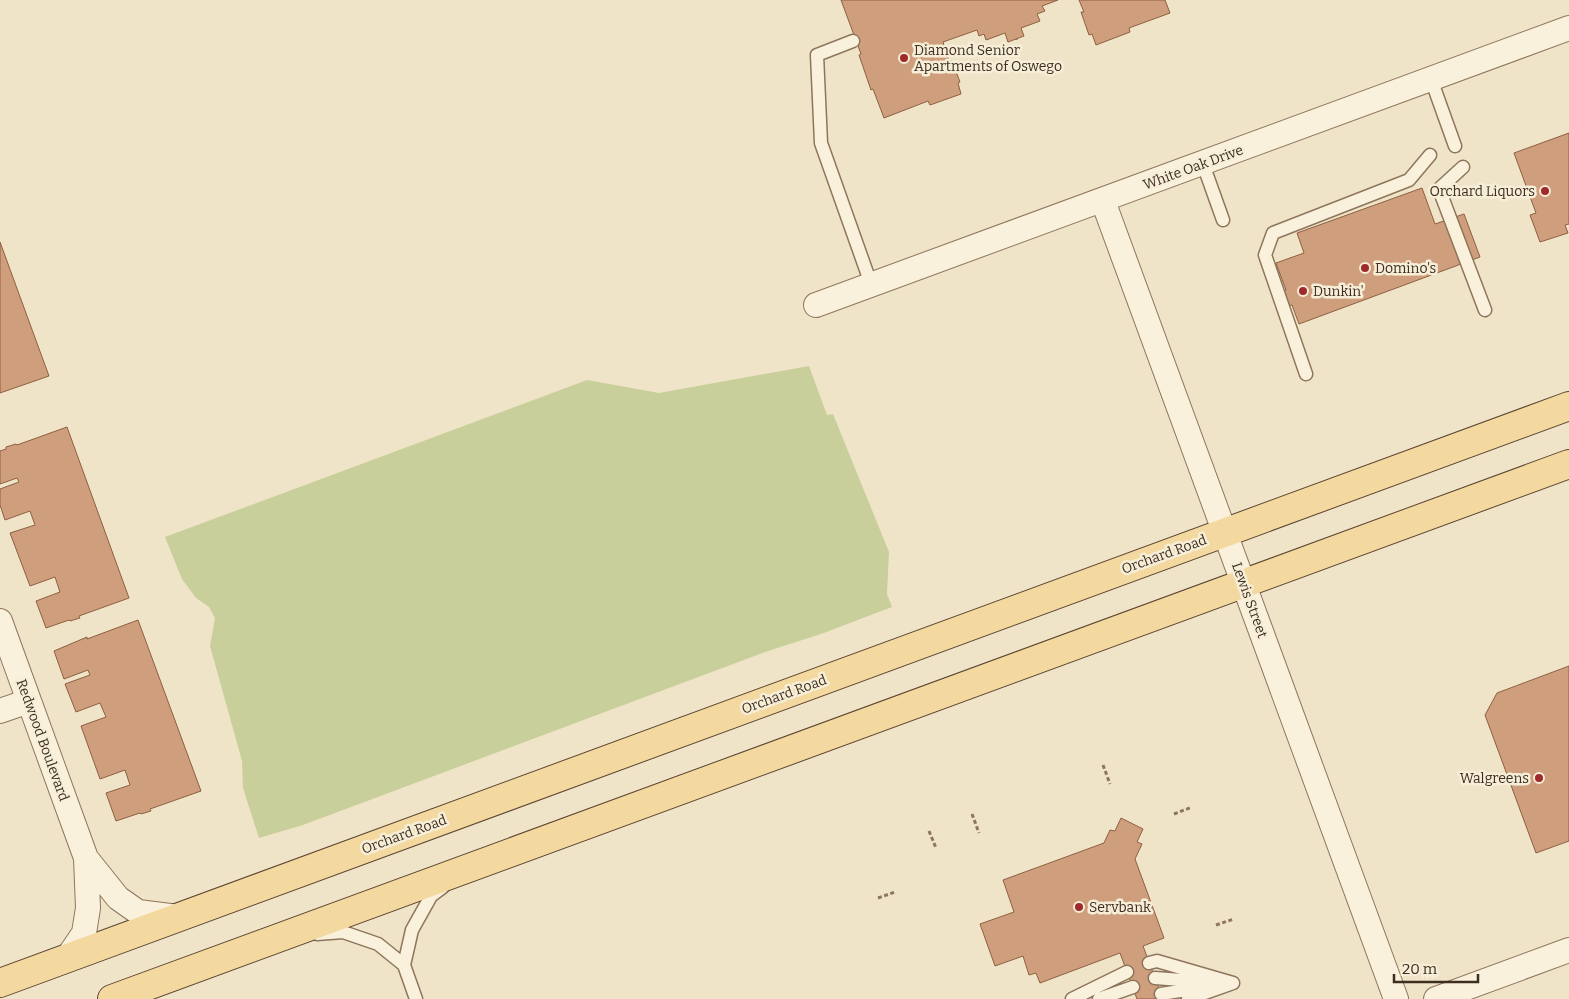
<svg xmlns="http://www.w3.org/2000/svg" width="1569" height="999" viewBox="0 0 1569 999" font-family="Bitter,serif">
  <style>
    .green { fill: #c9cf9b }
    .building { fill: #cf9f7d; stroke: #8d5f41 }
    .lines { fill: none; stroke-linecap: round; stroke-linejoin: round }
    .lane-casing { stroke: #8d765c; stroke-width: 15 }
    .street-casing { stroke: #8d765c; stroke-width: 26 }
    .primary-casing { stroke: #5b4430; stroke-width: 30 }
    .path { stroke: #8d765c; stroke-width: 3; stroke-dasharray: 4 2.5; stroke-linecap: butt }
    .lane { stroke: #faf1dc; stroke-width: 12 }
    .street { stroke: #faf1dc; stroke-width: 24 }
    .primary { stroke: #f3d9a0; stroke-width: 28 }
    .poi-dot { fill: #9e2a2b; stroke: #f7eed8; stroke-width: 2 }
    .labels { text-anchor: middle; stroke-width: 5; stroke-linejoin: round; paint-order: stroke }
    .poi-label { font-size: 14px; fill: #3d2e20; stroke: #f7eed8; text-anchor: start }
    .street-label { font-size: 14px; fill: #3d2e20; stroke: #f7eed8 }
  </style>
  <rect width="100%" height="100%" fill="#f0e4c8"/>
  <!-- green -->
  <path class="green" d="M809,366L827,415L833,414L889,552L887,594L892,607L821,634L768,651L303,825L259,838L243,788L242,761L210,646L215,618L209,607L196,598L182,579L165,537L587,380L659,393Z"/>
  <!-- building -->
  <path class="building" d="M841,0H1058L1042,6L1045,11L1037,14L1040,21L1021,28L1024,36L1008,42L1005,33L986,40L984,34L979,36L977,30L943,42L949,61H952L960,82L958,83L961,94L930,105L928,101L884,118L873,89L871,90L859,55L861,54Z
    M1079,0H1165L1170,13L1129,28L1130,32L1096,45L1092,34L1089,35L1081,12H1084Z
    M1569,133V224L1565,225L1568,233L1540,242L1530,215L1536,213L1514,153Z
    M1422,188L1435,224L1464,214L1480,257L1299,324L1292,305L1288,306L1283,291L1286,290L1276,263L1304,253L1297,233Z
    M0,242L49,376L0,393Z
    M67,427L129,598L79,616L80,618L70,621L69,620L46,628L36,601L60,592L55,577L30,586L10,533L35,525L30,511L5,520L0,505V489L19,482L17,478L0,484V451L6,449V447L16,444L17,445Z
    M138,620L201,791L150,809L151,811L141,814L140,813L116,821L106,793L130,785L125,770L100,779L81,726L106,717L100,703L76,712L65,684L90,675L88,670L64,679L54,651L87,637V639Z
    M1569,666V841L1536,853L1485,715L1497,693Z
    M1121,818L1143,829L1137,842L1142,844L1135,859L1164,938L1143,946L1163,999H1137L1120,953L1040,983L1036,973L1029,975L1023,956L995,966L980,924L1014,912L1003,880L1104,843L1110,830L1115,831Z"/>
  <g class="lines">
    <defs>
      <path id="lane" d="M853,41L817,55L821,143L871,284
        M1431,79L1455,146
        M1203,164L1223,220
        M1463,167L1439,189L1485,310
        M1306,374L1265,255L1273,233L1409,180L1430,155
        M317,934L343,932L378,944L404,965L416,999
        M1149,963L1157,961L1233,983
        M404,965L412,930L431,896L443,887
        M1155,978L1208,982
        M1161,994L1206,987
        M1072,999L1127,972
        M1099,999L1133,987
        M1188,999L1233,983"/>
      <path id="street" d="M1103,201L1396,999
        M816,305L1569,28
        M0,621L86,858
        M0,711L29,701
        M67,958L84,933L88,908L86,858L118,898L138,912L178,917
        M1436,999L1569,950"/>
      <path id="primary" d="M0,983L1569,406
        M112,999L1569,464"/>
    </defs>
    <!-- lane casing -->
    <use href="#lane" class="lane-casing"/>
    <!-- street casing -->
    <use href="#street" class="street-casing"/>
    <!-- primary casing -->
    <use href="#primary" class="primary-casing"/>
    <!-- path -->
    <path class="path" d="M1016,39V40
      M1103,765L1110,784
      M972,814L979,833
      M1174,814L1192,807
      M929,831L936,848
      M878,898L895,892
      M1216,925L1234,919"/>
    <!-- lane -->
    <use href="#lane" class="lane"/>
    <!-- street -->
    <use href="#street" class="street"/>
    <!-- primary -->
    <use href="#primary" class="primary"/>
  </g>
  <!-- markers -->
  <g class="poi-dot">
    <circle cx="904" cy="58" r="5"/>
    <circle cx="1545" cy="191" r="5"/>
    <circle cx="1365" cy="268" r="5"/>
    <circle cx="1303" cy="291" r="5"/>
    <circle cx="1539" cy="778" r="5"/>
    <circle cx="1079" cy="907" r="5"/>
  </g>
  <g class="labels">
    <!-- poi labels -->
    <g class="poi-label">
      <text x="914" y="55">Diamond Senior<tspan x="914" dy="16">Apartments of Oswego</tspan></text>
      <text x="1535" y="196" text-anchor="end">Orchard Liquors</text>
      <text x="1375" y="273">Domino's</text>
      <text x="1313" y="296">Dunkin'</text>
      <text x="1529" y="783" text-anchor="end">Walgreens</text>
      <text x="1089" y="912">Servbank</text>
    </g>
    <!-- street labels -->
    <g class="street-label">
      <text transform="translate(1193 167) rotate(-20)" y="5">White Oak Drive</text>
      <text transform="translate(1164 554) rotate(-20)" y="5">Orchard Road</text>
      <text transform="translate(1250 600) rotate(70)" y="5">Lewis Street</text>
      <text transform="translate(784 694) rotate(-20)" y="5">Orchard Road</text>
      <text transform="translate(43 740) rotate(70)" y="5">Redwood Boulevard</text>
      <text transform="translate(404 834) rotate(-20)" y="5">Orchard Road</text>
    </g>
  </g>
  <!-- scale -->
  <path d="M1394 974v8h84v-8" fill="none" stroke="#3d2e20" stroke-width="2.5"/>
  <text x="1402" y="974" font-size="15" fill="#3d2e20" stroke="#f7eed8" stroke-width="4" paint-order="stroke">20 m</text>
</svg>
